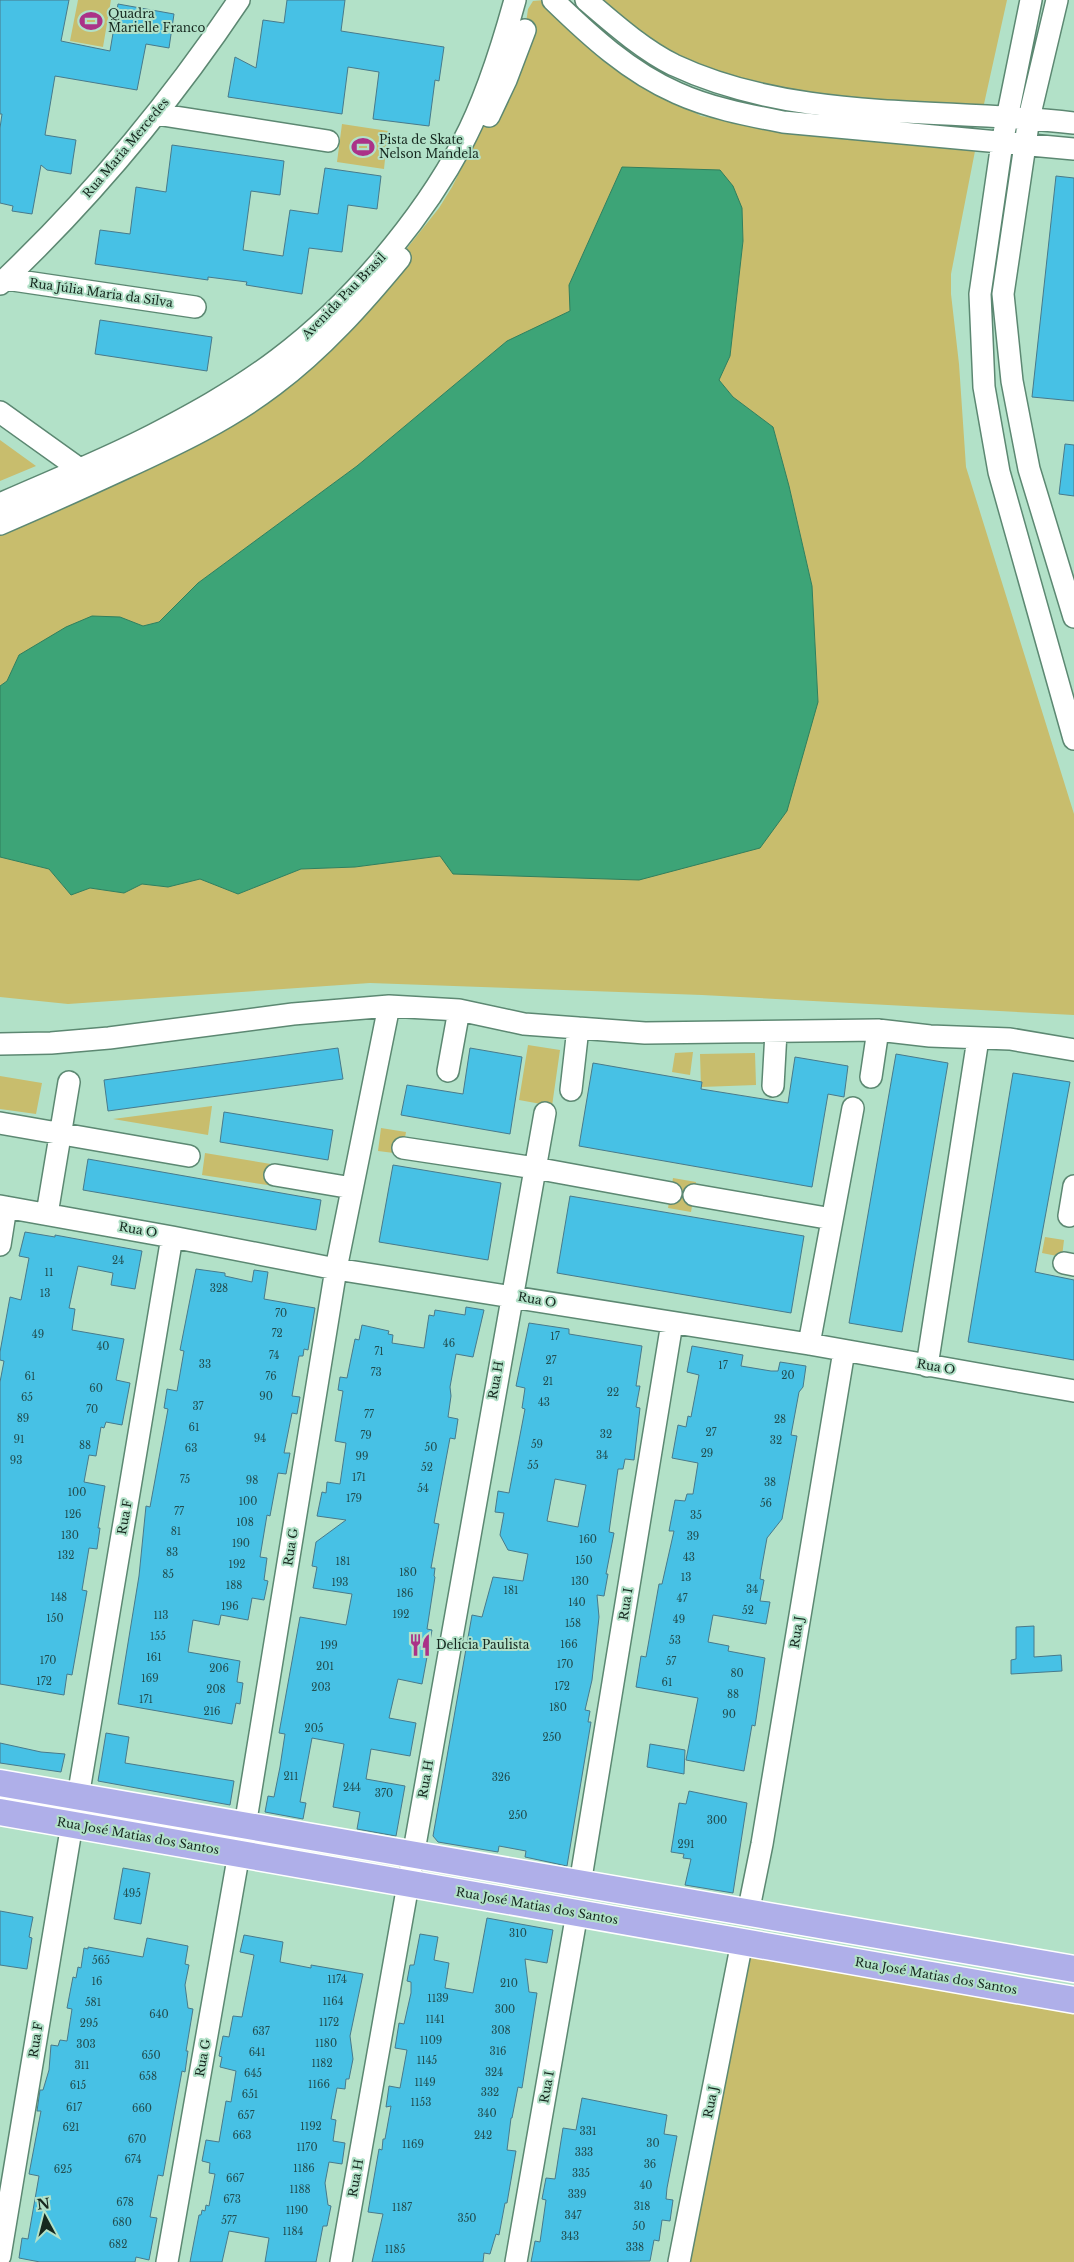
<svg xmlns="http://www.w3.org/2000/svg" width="1074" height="2262" viewBox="0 0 1074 2262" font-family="'Libre Baskerville',serif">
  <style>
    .green { fill: #c8bd6d }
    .water { fill: #3da477; stroke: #317f5d }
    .building { fill: #47c1e5; stroke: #487a8b; fill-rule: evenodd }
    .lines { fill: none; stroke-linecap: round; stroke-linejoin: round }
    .minor-casing { stroke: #5c8872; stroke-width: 24 }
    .major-casing { stroke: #fff; stroke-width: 29 }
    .minor { stroke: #fff; stroke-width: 21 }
    .major { stroke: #afafe9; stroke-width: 26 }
    .labels { text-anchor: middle; stroke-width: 4; stroke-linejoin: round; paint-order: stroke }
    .number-label { font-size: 10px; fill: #224e50 }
    .poi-label { font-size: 12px; fill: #16281f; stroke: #b2e1c8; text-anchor: start }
    .street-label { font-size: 12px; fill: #16281f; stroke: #b2e1c8 }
  </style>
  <rect width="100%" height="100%" fill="#b2e1c8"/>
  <!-- green -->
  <path class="green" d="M78,0H111L103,47L70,41Z
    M544,0L598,57L701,116L805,135L975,151L951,274V294L959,364L966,467L1074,814V1015L702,995L370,983L68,1004L0,997V857L49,869L71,895L90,888L124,893L142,884L168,887L200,879L238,894L301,869L355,867L440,856L818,702L812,586L789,486L773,427L733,397L719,380L730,356L743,241L742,208L622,167L569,285L571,311L507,341L357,466L198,583L159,622L143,626L120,617L19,655L7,681L0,686V524L365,301L439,208L452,187L506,80L525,30L528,9L533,1Z
    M596,0H1007L984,104L926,106L787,93L711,73L662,52Z
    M342,124L388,131L384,169L337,162Z
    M0,440L36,466L0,481Z
    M528,1045L560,1050L552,1106L519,1100Z
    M693,1052L690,1075L672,1072L675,1053Z
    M755,1053L756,1085L701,1087L700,1054Z
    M0,1076L42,1083L36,1114L0,1109Z
    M212,1106L208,1135L113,1119Z
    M381,1128L406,1132L402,1154L378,1151Z
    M205,1153L277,1165L274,1186L202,1175Z
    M673,1178L696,1182L691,1212L668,1208Z
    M1045,1237L1064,1240L1062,1257L1042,1253Z
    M742,1942L1074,2000V2262H679Z"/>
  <!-- water -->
  <path class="water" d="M622,167L720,170L733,186L742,208L743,241L730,356L719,380L733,397L773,427L789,486L812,586L818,702L787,811L760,848L639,880L453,874L440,856L355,867L301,869L238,894L200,879L168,887L142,884L124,893L90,888L71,895L49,869L0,857V686L7,681L19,655L66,627L92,616L120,617L143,626L159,622L198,583L357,466L507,341L570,311L569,285Z"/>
  <!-- building -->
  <path class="building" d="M0,0H69L61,41L110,51L118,4L174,14L169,48L146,44L137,90L55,76L45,135L76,140L73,159L71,174L47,170L41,165L32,214L12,211L13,206L0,203V128L2,114H0Z
    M287,0H345L341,31L444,47L439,81L435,80L429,126L373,119L379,72L348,67L342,114L228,97L235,57L256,68L263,20L284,23Z
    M172,145L284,161L280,195L251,191L243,250L283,256L290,210L318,214L325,168L381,176L377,209L348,205L342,252L309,248L302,294L246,285L247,282L208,277V280L95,264L100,230L130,234L136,187L166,192Z
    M1056,176L1074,178V401L1032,397Z
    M100,320L212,337L207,371L95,354Z
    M1065,444L1074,445V496L1059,494Z
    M338,1048L343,1079L108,1111L104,1080Z
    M470,1048L522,1057L510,1134L401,1115L407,1085L463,1094Z
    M896,1054L948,1063L902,1332L849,1323Z
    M795,1057L848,1066L844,1097L828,1094L812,1187L579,1146L593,1063L702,1082L701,1089L788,1103Z
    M1013,1073L1070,1082L1035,1272L1074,1280V1360L968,1342Z
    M224,1112L333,1130L328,1160L220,1142Z
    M88,1159L321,1200L316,1230L83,1190Z
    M393,1165L501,1183L488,1260L379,1242Z
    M570,1196L804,1236L791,1313L557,1273Z
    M25,1232L55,1237V1235L142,1251L135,1289L111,1285L113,1273L78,1266L69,1308L75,1309L72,1330L124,1339L116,1380L130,1383L122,1425L106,1422L104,1428L101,1427L96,1456L89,1455L84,1482L105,1486L98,1528H100L97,1549L89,1548L82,1590L87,1591L72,1675L67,1674L64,1695L0,1684V1382L4,1361L0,1360V1352L10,1297L21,1300L29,1258L19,1256Z
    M196,1269L225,1273V1276L252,1282L254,1270L268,1272L264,1299L315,1308L308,1350L304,1349L303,1356H299L292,1396L300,1397L297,1414L292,1413L284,1453H290L286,1474L278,1473L270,1516L267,1515L260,1557L267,1558L264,1580L268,1581L264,1600L252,1598L248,1620L221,1615L219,1625L193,1620L188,1652L240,1661L237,1682L243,1683L240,1704L236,1703L232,1724L118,1704L139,1576L146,1506L150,1507L168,1409L164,1408L167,1389L177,1391L184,1351L180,1350Z
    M466,1307L484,1310L473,1357L456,1354L450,1387L451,1396L448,1417L458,1419L455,1439L450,1438L434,1523L439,1524L431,1568H435L434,1576L435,1577L427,1629L432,1630L422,1684L398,1679L389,1718L416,1723L410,1756L371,1749L366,1779L405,1786L396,1836L357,1829L360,1812L333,1807L344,1744L312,1738L300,1802L306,1803L303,1819L265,1812L268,1796L274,1797L280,1767L285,1734L279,1733L300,1617L346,1625L352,1594L313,1588L317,1567L312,1566L316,1542L346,1520L317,1516L322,1492L326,1493L327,1482L340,1484L346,1443L335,1441L343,1391L338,1390L340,1377L347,1378L355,1339L359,1340L362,1325L389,1331L388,1334L393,1335L392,1343L424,1348L429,1315L434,1316L435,1310L465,1315Z
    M529,1323L569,1329V1334L642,1346L636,1386H640L636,1407L640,1408L634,1460L625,1459L623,1469H618L609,1532L614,1533L606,1574H608L604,1596L597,1595L599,1617L592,1680L585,1710L590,1711L588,1722H591L567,1866L525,1857L526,1851L499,1846L498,1852L438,1842L433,1836L472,1615L482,1617L493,1577L523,1581L528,1554L508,1550L500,1535L504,1513L495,1512L498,1491L509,1493L525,1409L522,1408L525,1388L516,1386ZM555,1479L586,1485L578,1527L547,1521Z
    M692,1346L743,1355L741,1366L771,1371H778L780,1362L806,1366L803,1387L799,1392L791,1435L797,1436L782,1519L767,1538L761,1571L760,1579L764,1580L760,1601L770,1602L766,1624L713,1615L708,1642L729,1646L728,1651L765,1658L755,1726L752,1725L744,1771L686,1760L698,1698L636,1687L641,1656L646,1657L659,1584H662L674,1531H669L675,1500L685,1501L687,1494H693L698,1463L672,1458L678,1425L686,1427L688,1416L691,1417L699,1375L687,1372Z
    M1034,1626V1657L1061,1655L1062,1671L1011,1674V1660L1016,1659V1627Z
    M106,1733L129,1737L125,1763L234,1781L230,1805L98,1781Z
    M0,1743L41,1752L65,1754L61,1772L0,1763Z
    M650,1744L685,1750L684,1774L647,1767Z
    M689,1791L747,1803L733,1893L685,1885L691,1859L683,1858L684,1854L671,1852L679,1803L686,1804Z
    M123,1868L150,1873L141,1924L114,1919Z
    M0,1911L33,1917L29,1937L32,1938L27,1969L0,1965Z
    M487,1918L553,1930L547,1963L525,1959L529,1992L537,1993L522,2088L518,2087L512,2118H511L507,2150L516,2151L507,2203H505L499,2235L496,2234L490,2254L484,2253L483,2262H372L383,2214L368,2212L379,2149L382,2150L383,2139H385L391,2106L386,2107L389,2086L400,2088L407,2050L395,2048L399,2023L404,2024L411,1993V1982L407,1981L410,1965H414L420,1934L438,1937L434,1960L449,1963L445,1988L473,1993Z
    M244,1935L283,1942L280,1962L311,1968V1965L363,1974L350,2036L353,2059L349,2079H346L345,2089L337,2088L331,2119L336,2120L333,2141L345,2143L342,2164L329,2162L325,2183L328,2205L331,2206L327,2226H323L316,2262H265L269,2238L229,2231L222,2262H190L199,2215H201L202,2210L205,2211L206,2205L209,2206L215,2174L209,2173L210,2163L202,2161L206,2140L219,2142L226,2101L231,2102L236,2071L220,2067L222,2057L219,2056L223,2036L229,2037L233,2016L242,2017L254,1955L240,1952Z
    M147,1938L188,1946L185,1964L189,1965L185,1985L188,2008L193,2009L186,2051H188L185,2072L182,2071L163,2176L158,2175L150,2217L157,2218L149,2260L136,2257L135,2262H40L19,2258L22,2238L28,2239L39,2176L29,2174L41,2111H37L40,2090H43L49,2070L51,2045L58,2046L60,2040L67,2041L72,2009L67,2008L73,1977L76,1978L78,1967L81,1968L84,1948L88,1949V1947L143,1957Z
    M582,2098L667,2115L664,2134L677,2136L667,2188L666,2199L673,2200L670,2221L662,2220L659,2241L654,2240L650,2261L531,2262L535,2241L540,2242L546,2200L542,2199L546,2178L555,2179L563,2128L576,2130Z"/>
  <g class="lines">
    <defs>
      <path id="minor" d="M553,0C590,36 629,72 677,93C710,108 747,115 783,122L1074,149
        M586,0C613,23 642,49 674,65C798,123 942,107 1074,123
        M1031,0L1002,143L980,294L984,387L999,472L1074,739
        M1057,0L1029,118L1003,294L1012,381L1029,469L1074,617
        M156,114L328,141
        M489,116L506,80L525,30
        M6,279L195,307
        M0,284C90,199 170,103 239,0
        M0,412L81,470
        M0,504C47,483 95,464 141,441C188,417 236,391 278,359C349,306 421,221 463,142C486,99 502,47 515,0
        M0,524C42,506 84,487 125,468C177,444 228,420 274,385C322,349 362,304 400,258
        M0,1044L51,1043L109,1038L293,1014L389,1006L459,1010L524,1024L578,1028L645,1033L878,1030L930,1036L1010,1039L1074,1050
        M448,1071L459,1010
        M871,1077L878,1030
        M773,1086L776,1032
        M571,1090L578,1028
        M0,1123L189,1156
        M403,1148L535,1168L671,1193
        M275,1175L352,1188
        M694,1195L832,1219
        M0,1206L172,1237L336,1269L809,1344L1074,1391
        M47,1214L69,1082
        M1069,1216L1074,1186
        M0,1245L6,1207
        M1064,1263L1074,1265
        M809,1344L853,1108
        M927,1366L978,1039
        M78,1797L172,1237
        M245,1826L336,1269L389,1006
        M580,1884L672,1323
        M748,1913L762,1844L844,1351
        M0,2256L72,1824
        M167,2262L239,1853
        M341,2262L545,1113
        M516,2262L577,1913
        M679,2262L742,1942"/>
      <path id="major" d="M0,1783L1074,1969
        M0,1812L1074,2000"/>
    </defs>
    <!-- minor casing -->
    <use href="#minor" class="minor-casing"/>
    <!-- major casing -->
    <use href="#major" class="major-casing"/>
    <!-- minor -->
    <use href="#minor" class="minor"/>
    <!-- major -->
    <use href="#major" class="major"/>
  </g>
  <!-- icons -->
  <defs>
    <symbol id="stadium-bare" viewBox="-9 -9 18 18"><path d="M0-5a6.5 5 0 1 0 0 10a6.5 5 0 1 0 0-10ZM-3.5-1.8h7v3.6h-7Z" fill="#ab3288" stroke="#b2e1c8" stroke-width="2.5" paint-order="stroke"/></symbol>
    <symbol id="restaurant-bare" viewBox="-9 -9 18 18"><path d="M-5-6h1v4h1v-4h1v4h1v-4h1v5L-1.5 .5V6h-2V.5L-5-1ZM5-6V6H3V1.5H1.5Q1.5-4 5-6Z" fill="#ab3288" stroke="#b2e1c8" stroke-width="2.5" paint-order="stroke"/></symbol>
  </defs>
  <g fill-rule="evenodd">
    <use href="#stadium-bare" x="75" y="5" width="32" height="32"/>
    <use href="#stadium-bare" x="347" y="131" width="32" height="32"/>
    <use href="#restaurant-bare" x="404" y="1629" width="32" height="32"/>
  </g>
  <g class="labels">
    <!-- number labels -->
    <g class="number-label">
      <text x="118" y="1264">24</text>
      <text x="49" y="1276">11</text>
      <text x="219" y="1292">328</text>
      <text x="45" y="1297">13</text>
      <text x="281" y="1317">70</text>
      <text x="277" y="1337">72</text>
      <text x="38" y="1338">49</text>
      <text x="555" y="1340">17</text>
      <text x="449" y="1347">46</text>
      <text x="103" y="1350">40</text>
      <text x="379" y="1355">71</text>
      <text x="274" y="1359">74</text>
      <text x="551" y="1364">27</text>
      <text x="205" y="1368">33</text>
      <text x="723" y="1369">17</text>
      <text x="376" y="1376">73</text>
      <text x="788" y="1379">20</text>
      <text x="30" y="1380">61</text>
      <text x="271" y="1380">76</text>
      <text x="548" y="1385">21</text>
      <text x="96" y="1392">60</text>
      <text x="613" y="1396">22</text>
      <text x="266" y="1400">90</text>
      <text x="27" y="1401">65</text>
      <text x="544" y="1406">43</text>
      <text x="198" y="1410">37</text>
      <text x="92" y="1413">70</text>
      <text x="369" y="1418">77</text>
      <text x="23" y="1422">89</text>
      <text x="780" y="1423">28</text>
      <text x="194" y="1431">61</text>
      <text x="711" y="1436">27</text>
      <text x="606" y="1438">32</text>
      <text x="366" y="1439">79</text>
      <text x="260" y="1442">94</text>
      <text x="19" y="1443">91</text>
      <text x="776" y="1444">32</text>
      <text x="537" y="1448">59</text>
      <text x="85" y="1449">88</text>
      <text x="431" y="1451">50</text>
      <text x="191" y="1452">63</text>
      <text x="707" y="1457">29</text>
      <text x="602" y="1459">34</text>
      <text x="362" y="1460">99</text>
      <text x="16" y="1464">93</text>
      <text x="533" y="1469">55</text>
      <text x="427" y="1471">52</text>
      <text x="359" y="1481">171</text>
      <text x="185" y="1483">75</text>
      <text x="252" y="1484">98</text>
      <text x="770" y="1486">38</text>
      <text x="423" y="1492">54</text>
      <text x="77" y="1496">100</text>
      <text x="354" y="1502">179</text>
      <text x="248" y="1505">100</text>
      <text x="766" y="1507">56</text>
      <text x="179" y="1515">77</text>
      <text x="73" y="1518">126</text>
      <text x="696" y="1519">35</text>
      <text x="245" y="1526">108</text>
      <text x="176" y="1535">81</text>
      <text x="70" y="1539">130</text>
      <text x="693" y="1540">39</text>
      <text x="588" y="1543">160</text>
      <text x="241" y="1547">190</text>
      <text x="172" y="1556">83</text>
      <text x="66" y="1559">132</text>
      <text x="689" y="1561">43</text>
      <text x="584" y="1564">150</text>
      <text x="343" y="1565">181</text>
      <text x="237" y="1568">192</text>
      <text x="408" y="1576">180</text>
      <text x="168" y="1578">85</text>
      <text x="686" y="1581">13</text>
      <text x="580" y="1585">130</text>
      <text x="340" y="1586">193</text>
      <text x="234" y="1589">188</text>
      <text x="752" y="1593">34</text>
      <text x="511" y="1594">181</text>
      <text x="405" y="1597">186</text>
      <text x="59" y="1601">148</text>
      <text x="682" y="1602">47</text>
      <text x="577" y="1606">140</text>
      <text x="230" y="1610">196</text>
      <text x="748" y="1614">52</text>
      <text x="401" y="1618">192</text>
      <text x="161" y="1619">113</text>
      <text x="55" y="1622">150</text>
      <text x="679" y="1623">49</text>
      <text x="573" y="1627">158</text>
      <text x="158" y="1640">155</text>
      <text x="675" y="1644">53</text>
      <text x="569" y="1648">166</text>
      <text x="329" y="1649">199</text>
      <text x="154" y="1661">161</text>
      <text x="48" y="1664">170</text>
      <text x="671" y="1665">57</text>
      <text x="565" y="1668">170</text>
      <text x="325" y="1670">201</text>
      <text x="219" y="1672">206</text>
      <text x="737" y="1677">80</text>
      <text x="150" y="1682">169</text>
      <text x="44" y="1685">172</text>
      <text x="667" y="1686">61</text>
      <text x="562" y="1690">172</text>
      <text x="321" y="1691">203</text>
      <text x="216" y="1693">208</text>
      <text x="733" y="1698">88</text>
      <text x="146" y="1703">171</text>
      <text x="558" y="1711">180</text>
      <text x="212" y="1715">216</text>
      <text x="729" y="1718">90</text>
      <text x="314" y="1732">205</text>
      <text x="552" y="1741">250</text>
      <text x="291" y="1780">211</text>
      <text x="501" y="1781">326</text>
      <text x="352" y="1791">244</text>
      <text x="384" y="1797">370</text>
      <text x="518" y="1819">250</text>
      <text x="717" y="1824">300</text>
      <text x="686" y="1848">291</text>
      <text x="132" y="1897">495</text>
      <text x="518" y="1937">310</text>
      <text x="101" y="1964">565</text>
      <text x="337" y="1983">1174</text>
      <text x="97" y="1985">16</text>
      <text x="509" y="1987">210</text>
      <text x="438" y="2002">1139</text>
      <text x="333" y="2005">1164</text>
      <text x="93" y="2006">581</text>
      <text x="505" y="2013">300</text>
      <text x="159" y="2018">640</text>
      <text x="435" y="2023">1141</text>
      <text x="329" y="2026">1172</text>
      <text x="89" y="2027">295</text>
      <text x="501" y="2034">308</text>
      <text x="261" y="2035">637</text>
      <text x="431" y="2044">1109</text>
      <text x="326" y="2047">1180</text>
      <text x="86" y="2048">303</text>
      <text x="498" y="2055">316</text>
      <text x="257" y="2056">641</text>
      <text x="151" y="2059">650</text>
      <text x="427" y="2064">1145</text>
      <text x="322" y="2067">1182</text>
      <text x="82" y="2069">311</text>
      <text x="494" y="2076">324</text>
      <text x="253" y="2077">645</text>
      <text x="148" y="2080">658</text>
      <text x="425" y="2086">1149</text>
      <text x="319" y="2088">1166</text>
      <text x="78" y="2089">615</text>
      <text x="490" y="2096">332</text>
      <text x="250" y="2098">651</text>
      <text x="421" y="2106">1153</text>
      <text x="74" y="2111">617</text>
      <text x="142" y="2112">660</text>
      <text x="487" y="2117">340</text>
      <text x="246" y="2119">657</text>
      <text x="311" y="2130">1192</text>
      <text x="71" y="2131">621</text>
      <text x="588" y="2135">331</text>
      <text x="242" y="2139">663</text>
      <text x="483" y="2139">242</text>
      <text x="137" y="2143">670</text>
      <text x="653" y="2147">30</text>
      <text x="413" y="2148">1169</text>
      <text x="307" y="2151">1170</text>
      <text x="584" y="2156">333</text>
      <text x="133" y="2163">674</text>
      <text x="650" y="2168">36</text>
      <text x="304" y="2172">1186</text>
      <text x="63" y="2173">625</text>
      <text x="581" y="2177">335</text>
      <text x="235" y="2182">667</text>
      <text x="646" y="2189">40</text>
      <text x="300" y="2193">1188</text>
      <text x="577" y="2198">339</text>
      <text x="232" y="2203">673</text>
      <text x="125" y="2206">678</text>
      <text x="642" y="2210">318</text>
      <text x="402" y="2211">1187</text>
      <text x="297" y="2214">1190</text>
      <text x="573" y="2219">347</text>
      <text x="467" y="2222">350</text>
      <text x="229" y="2224">577</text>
      <text x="122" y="2226">680</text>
      <text x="639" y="2230">50</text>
      <text x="293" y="2235">1184</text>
      <text x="570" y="2240">343</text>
      <text x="118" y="2248">682</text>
      <text x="635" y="2251">338</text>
      <text x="395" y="2253">1185</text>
    </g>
    <!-- poi labels -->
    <g class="poi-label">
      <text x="108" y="18">Quadra<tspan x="108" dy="14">Marielle Franco</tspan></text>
      <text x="379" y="144">Pista de Skate<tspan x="379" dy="14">Nelson Mandela</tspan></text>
      <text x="436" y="1649">Delícia Paulista</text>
    </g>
    <!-- street labels -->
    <g class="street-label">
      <text transform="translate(126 148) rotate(-50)" y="4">Rua Maria Mercedes</text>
      <text transform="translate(101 293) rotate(8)" y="4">Rua Júlia Maria da Silva</text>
      <text transform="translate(344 296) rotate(-46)" y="4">Avenida Pau Brasil</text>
      <text transform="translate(138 1230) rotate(10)" y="4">Rua O</text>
      <text transform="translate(537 1300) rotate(10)" y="4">Rua O</text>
      <text transform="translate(936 1367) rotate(10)" y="4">Rua O</text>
      <text transform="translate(496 1380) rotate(-80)" y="4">Rua H</text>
      <text transform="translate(125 1517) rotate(-80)" y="4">Rua F</text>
      <text transform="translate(291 1547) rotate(-81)" y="4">Rua G</text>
      <text transform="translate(626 1604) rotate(-81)" y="4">Rua I</text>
      <text transform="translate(797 1632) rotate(-81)" y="4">Rua J</text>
      <text transform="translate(426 1779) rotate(-80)" y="4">Rua H</text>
      <text transform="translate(138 1836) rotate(10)" y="4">Rua José Matias dos Santos</text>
      <text transform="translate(537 1906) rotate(10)" y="4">Rua José Matias dos Santos</text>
      <text transform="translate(936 1976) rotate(10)" y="4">Rua José Matias dos Santos</text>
      <text transform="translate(36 2040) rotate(-81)" y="4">Rua F</text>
      <text transform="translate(203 2058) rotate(-80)" y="4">Rua G</text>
      <text transform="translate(547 2087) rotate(-80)" y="4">Rua I</text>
      <text transform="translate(711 2102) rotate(-79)" y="4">Rua J</text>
      <text transform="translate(356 2178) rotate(-80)" y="4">Rua H</text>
    </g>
  </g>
  <!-- north arrow -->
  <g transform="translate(45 2217) rotate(353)" stroke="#b2e1c8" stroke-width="4" paint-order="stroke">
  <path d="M0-4L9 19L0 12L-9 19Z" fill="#16281f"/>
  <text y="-8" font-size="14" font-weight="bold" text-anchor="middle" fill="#16281f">N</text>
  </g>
</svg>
